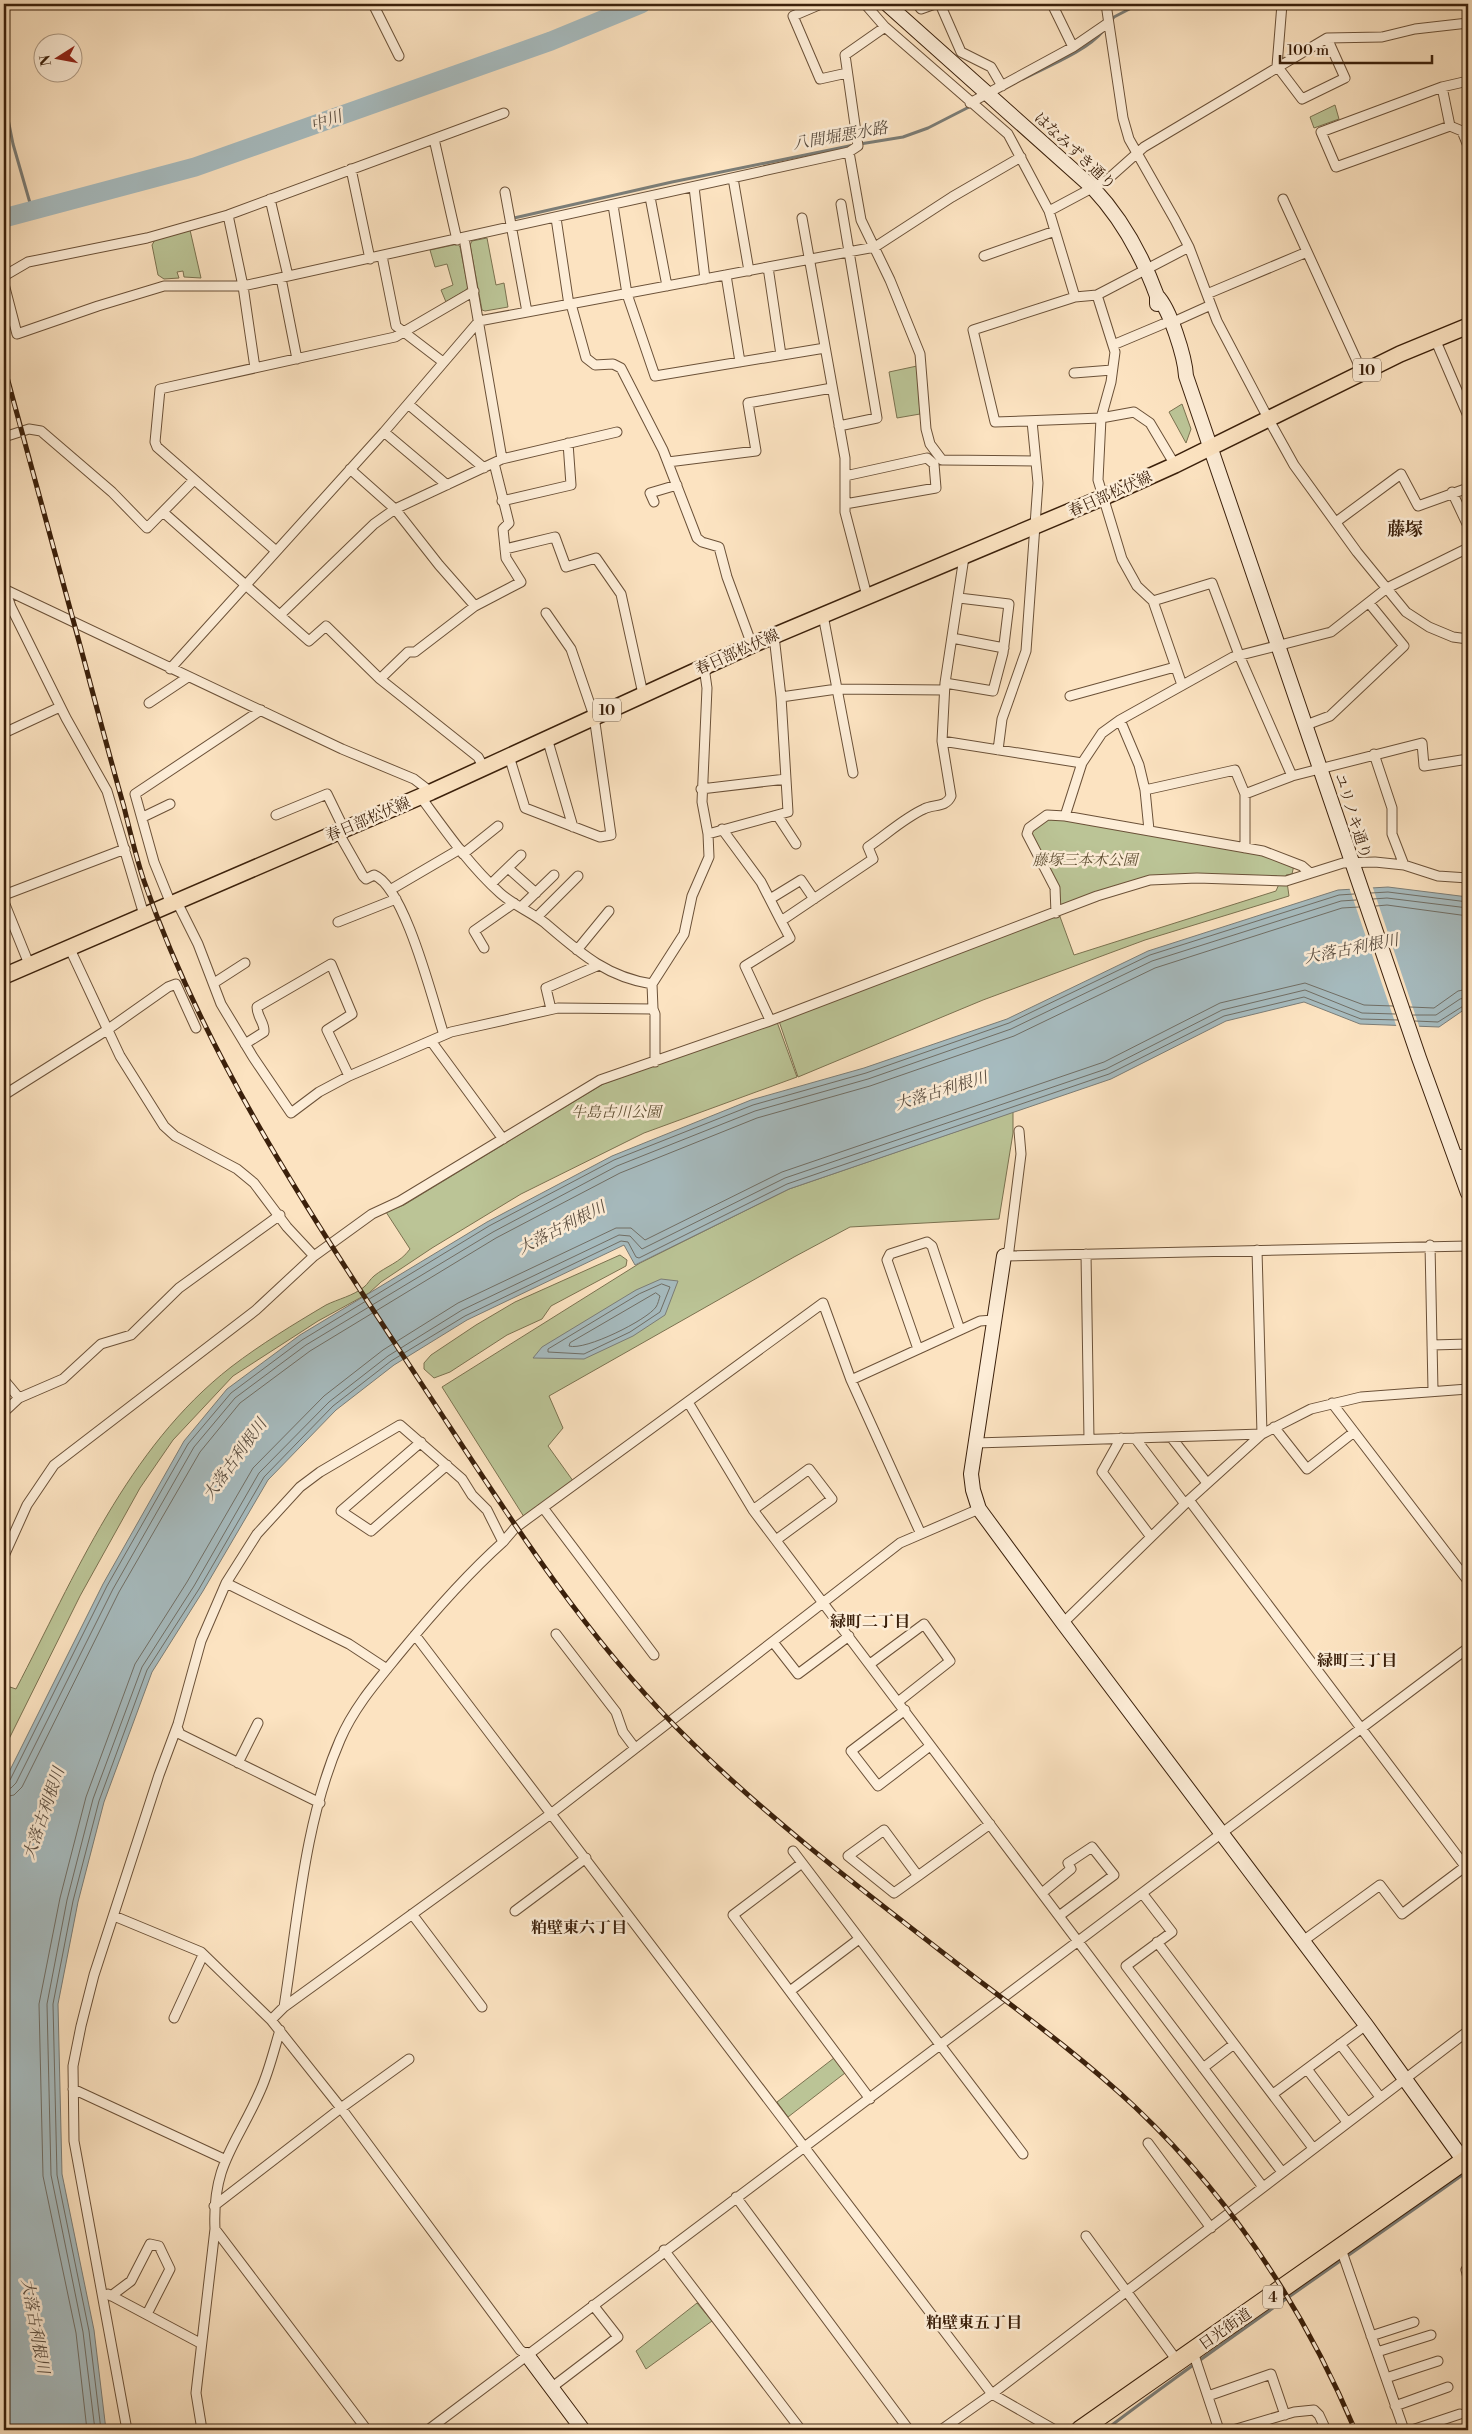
<svg xmlns="http://www.w3.org/2000/svg" width="1472" height="2434" viewBox="0 0 1472 2434" font-family="'Libre Bodoni','Noto Serif JP',serif">
  <style>
    .green { fill: #bbc496; stroke: #7b7250 }
    .water { fill: #a6bbbf; stroke: #7b7d77 }
    .pier { fill: #fce3c1 }
    .lines { fill: none; stroke-linecap: round; stroke-linejoin: round }
    .shore { stroke: #706e65; stroke-width: 1 }
    .stream { stroke: #7b7d77; stroke-width: 3 }
    .river { stroke: #a6bbbf; stroke-width: 19 }
    .street-casing { stroke: #6b5138; stroke-width: 11 }
    .secondary-casing { stroke: #3b200b; stroke-width: 16 }
    .primary-casing { stroke: #3b200b; stroke-width: 18 }
    .highway-casing { stroke: #3b200b; stroke-width: 20 }
    .street { stroke: #fdedd7; stroke-width: 9 }
    .secondary { stroke: #fdedd7; stroke-width: 14 }
    .primary { stroke: #fce3c1; stroke-width: 15 }
    .highway { stroke: #fce3c1; stroke-width: 18 }
    .rail-casing { stroke: #3b200b; stroke-width: 5 }
    .rail { stroke: #fdedd7; stroke-width: 3; stroke-dasharray: 9; stroke-linecap: butt }
    .labels { text-anchor: middle; stroke-width: 5; stroke-linejoin: round; paint-order: stroke }
    .shield { fill: #fdedd7; stroke: #755e48; stroke-width: 1 }
    .shield-label { font-size: 14px; font-weight: bold; fill: #3b200b }
    .street-label { font-size: 15px; fill: #3b200b; stroke: #fdedd7 }
    .park-label { font-size: 15px; font-style: italic; fill: #615135; stroke: #fdedd7 }
    .water-label { font-size: 16px; font-style: italic; fill: #5b4e41; stroke: #fdedd7 }
    .neighbourhood-label { font-size: 16px; font-weight: bold; fill: #3b200b; stroke: #fdedd7 }
    .quarter-label { font-size: 18px; font-weight: bold; fill: #3b200b; stroke: #fdedd7 }
  </style>
  <rect width="100%" height="100%" fill="#fce3c1"/>
  <filter id="stains"><feTurbulence type="fractalNoise" baseFrequency=".004" numOctaves="4"/><feColorMatrix values="0 0 0 0 .2 0 0 0 0 .09 0 0 0 0 .02 0 0 0 .5 -.17"/></filter>
  <radialGradient id="worn" r=".72"><stop offset=".6" stop-color="#630" stop-opacity="0"/><stop offset="1" stop-color="#630" stop-opacity=".3"/></radialGradient>
  <!-- green -->
  <path class="green" d="M1335,105L1339,119L1314,128L1310,117Z
    M190,230L201,278L184,277L183,271L177,272L179,278L164,279L158,275L152,245L155,240Z
    M487,238L496,285L504,283L508,307L485,311L482,310L470,245L472,241Z
    M458,244L460,247L468,287L466,290L446,302L441,290L453,285L447,264L435,267L430,250Z
    M917,366L920,414L897,418L889,372Z
    M1182,404L1191,429L1186,443L1169,412Z
    M1047,819H1064L1273,857L1294,865L1292,874L1286,875L1289,896L1145,940L983,1000L798,1077L779,1021L1059,914L1074,955L1276,891L1279,884L1277,876L1187,874L1059,908L1031,833Z
    M777,1022L797,1077L644,1133L521,1194L432,1248L381,1282L369,1293L318,1321L233,1376L173,1440L140,1488L80,1596L4,1749V1685L16,1689C75,1576 127,1448 231,1367C261,1344 294,1324 326,1305C338,1299 353,1296 364,1287C368,1284 370,1279 374,1276C386,1266 400,1263 410,1249L386,1212L404,1205L603,1084Z
    M1013,1112V1133L999,1219L850,1227L794,1257L549,1396L563,1428L548,1446L576,1485L526,1520L442,1387L640,1263L789,1189Z
    M620,1255L627,1260L626,1266L551,1306L542,1319L507,1335L450,1372L434,1378L424,1369V1363L431,1355L476,1325L515,1302Z
    M834,2058L845,2073L788,2117L777,2102Z
    M697,2303L712,2321L646,2369L636,2351Z"/>
  <!-- water -->
  <path class="water" d="M1388,887L1468,897V1007L1439,1027L1360,1024L1304,1002L1226,1021L1111,1079L789,1189L635,1265L624,1245L467,1320L394,1365L336,1410L268,1480L203,1591L152,1672L104,1802L78,1902L58,2004L62,2174L94,2330L106,2430H4V1782L103,1584L184,1441L227,1389L300,1335L487,1222L612,1156L751,1100L864,1068L1007,1019L1148,951L1338,890Z
    M661,1279L678,1281L665,1315L633,1336L584,1359L533,1358L542,1347L636,1290Z"/>
  <!-- pier -->
  <path class="pier" d="M1372,885L1420,1029L1397,1028L1349,887Z"/>
  <g class="lines">
    <!-- shore -->
    <path class="shore" d="M1371,893L1388,892L1468,902
      M1373,899L1387,898L1468,908
      M1376,906L1387,905L1468,916
      M1410,1007L1434,1008L1458,991L1468,989
      M1413,1015H1436L1460,999L1468,997
      M1415,1021L1438,1022L1468,1003
      M662,1284L670,1287L660,1312L630,1332L584,1354L548,1352V1349L639,1294Z
      M656,1293L660,1296C659,1299 658,1304 656,1307C647,1320 585,1351 569,1346L570,1343Z
      M4,1783L10,1780L107,1586L188,1444L231,1393L302,1340L489,1226L614,1160L753,1105L866,1073L1009,1023L1150,955L1339,895L1354,894
      M4,1789L11,1788L16,1783L113,1589L194,1447L235,1398L306,1345L493,1232L617,1166L755,1111L868,1079L1011,1029L1152,961L1341,901L1356,900
      M4,1797L14,1795L22,1787L119,1592L200,1452L240,1403L310,1351L496,1238L620,1173L757,1118L870,1086L1014,1036L1155,968L1342,908L1359,907
      M87,2430L76,2333L43,2176L39,2004L60,1898L86,1797L135,1664L187,1582L253,1468L324,1396L383,1350L458,1303L616,1228H631L645,1240L782,1172L1104,1062L1220,1003L1305,983L1364,1005L1393,1006
      M95,2430L83,2332L51,2175L47,2004L67,1900L93,1799L142,1667L194,1586L259,1473L329,1402L388,1356L462,1310L619,1235L630,1236L642,1249L785,1178L1106,1069L1222,1010L1305,990L1362,1013L1395,1014
      M101,2430L89,2331L57,2175L53,2004L73,1901L99,1801L147,1670L199,1589L264,1477L333,1406L391,1361L465,1316L621,1241L628,1242L636,1257L639,1258L787,1184L1109,1074L1224,1016L1304,997L1361,1019L1398,1020"/>
    <!-- stream -->
    <path class="stream" d="M1110,22L1114,17L1139,4
      M1023,79C1046,67 1087,51 1103,31
      M4,99L13,144L32,210
      M860,144L903,137L928,128L971,106
      M514,218L672,182L854,145
      M1108,2428C1226,2338 1348,2257 1468,2171"/>
    <!-- river -->
    <path class="river" d="M4,218L195,167L551,41L641,4"/>
    <defs>
      <path id="street" d="M373,4L399,56
        M821,4L793,16L820,79L847,73
        M865,4L885,27L1008,134L1049,211L1075,297L1097,295L1189,247
        M917,4L921,9L935,4
        M940,4L961,52L991,67L1002,86
        M1052,4L1073,47
        M1106,4L1123,118L1129,139L1175,220L1189,247L1217,321L1269,420L1294,465L1357,552L1406,612L1429,627L1453,637L1468,639
        M1282,4L1277,66L1302,99L1345,78L1327,38
        M1442,87L1450,126L1462,131L1468,146
        M970,103L1073,47L1108,23
        M1450,126L1336,167L1321,132L1442,87L1468,81
        M434,139L457,240
        M849,152L861,220L890,280L920,354L926,429L930,444L942,460L1035,461
        M351,169L370,259
        M733,178L749,271
        M694,187L705,279
        M505,192L527,312
        M650,197L667,286
        M270,199L288,276
        M1283,199L1362,372
        M613,205L627,294L655,376L825,348
        M1049,211L1107,180L1144,147L1327,38L1382,37L1415,29L1468,23
        M228,215L243,286L255,368
        M556,218L569,305
        M802,218L845,458V512L867,596
        M464,238L502,459
        M382,256L396,326L443,362
        M984,256L1055,231
        M768,267L781,355
        M726,275L740,362
        M4,276L28,262L147,238L228,215L504,113
        M281,278L297,359
        M4,284L17,334L98,306L164,286H243L849,152L858,146L845,55L885,27
        M1207,294L1307,252
        M1097,295L1115,352L1111,382L1101,418L1098,480L1122,559L1137,586L1153,601L1182,685
        M1075,297L973,330L995,422L1101,418L1134,412L1150,423L1175,465
        M571,304L586,358L595,365L613,364L621,368L663,450L697,538L702,542L719,547L727,577L752,645
        M1171,323L1211,305
        M1435,339L1468,416
        M1113,345L1163,324
        M1074,373L1112,370
        M408,404L484,468
        M839,426L877,418L841,204
        M384,432L447,485
        M4,437L29,429L41,431L112,492L147,528L194,480
        M668,462L756,451L748,403L832,388
        M350,469L395,509L439,565L475,606
        M1452,492L1468,526
        M502,501L571,485L568,443
        M654,502L650,493L677,485
        M845,504L936,488L934,464L927,458L845,476
        M163,512L309,641L326,626L380,679L478,757L484,768
        M1336,522L1401,474L1418,506L1468,488
        M505,549L555,537L566,567L596,558L621,594L643,694
        M276,551L157,447L155,442L160,389L395,337L474,291
        M4,589L342,749L414,779L431,792
        M5,590L11,607L66,718L107,791L144,915
        M1153,601L1212,583L1239,655L1292,776
        M281,614L374,524L395,509L502,459L617,432
        M823,615L853,773
        M952,638L1004,648
        M170,669L384,432L479,321L875,247L952,197L1021,157
        M380,679L408,652H415L475,606L521,582L506,558L503,529L509,523L494,463
        M945,683L993,691L1003,653L1009,604L959,598
        M1070,696L1175,667
        M781,697L837,689L944,690
        M149,703L188,677
        M1120,720L1139,765L1145,790L1149,830
        M1306,725L1330,716L1404,646L1369,603
        M4,733L60,707
        M547,738L573,827
        M942,741L945,683L964,557
        M998,750L1002,719L1026,651L1038,483L1032,421
        M1374,754L1392,808V834L1404,865
        M509,756L525,808L600,837L611,835L594,716L571,649L546,613
        M701,789L786,779
        M1145,790L1235,770L1245,794V848
        M1245,794L1292,776L1422,743L1424,766L1468,759
        M420,796C445,830 469,865 500,893C513,905 531,912 545,923C579,952 606,977 652,984
        M276,815L327,794L344,829
        M777,815L796,844
        M1065,816L1082,763L1102,733L1120,720L1233,657L1331,632L1387,588L1468,548
        M143,817L170,804
        M722,829L761,882L781,921L873,859L868,847C886,835 904,818 924,809C933,804 946,808 951,796L942,741L1082,763
        M338,832L363,876L366,879L374,875C405,887 433,1002 444,1035
        M708,834L788,812L781,697L774,636
        M463,854L498,826
        M508,868L536,893
        M491,884L521,855
        M390,890L460,849
        M4,895L125,849
        M770,899L801,880L814,899
        M4,902L29,964
        M177,902L198,944L221,1004L253,1057L291,1113L319,1092L349,1076L451,1032L558,1008L653,1009
        M171,904L154,862L135,794L261,710
        M521,907L554,875
        M1056,913L1055,888L1027,834L1029,828L1047,815L1065,816L1263,851L1302,866L1310,873
        M537,917L578,876
        M338,922L396,899
        M69,947L120,1056L164,1126L175,1136L237,1169L254,1183L287,1227L314,1256
        M484,948L474,931L514,903
        M577,950L609,911
        M214,983L245,963
        M551,1009L546,988L599,965
        M770,1020L745,966L790,938L781,921
        M431,1041L503,1139
        M245,1044L264,1032C265,1023 257,1017 257,1007L331,964L352,1014L327,1030L349,1076
        M655,1062V1014L653,1009L652,984L684,934L692,896L709,857L708,834L702,802L707,688L704,667
        M4,1095L107,1030L168,987L176,984L196,1028
        M1454,1155L1468,1154
        M1430,1245L1433,1390
        M1086,1254L1089,1439
        M1004,1256L1468,1246
        M1004,1256L1009,1250L1021,1154L1019,1131
        M1432,1345L1468,1344
        M918,1349L887,1260L890,1254L927,1242L932,1246L960,1330
        M4,1380L19,1398
        M851,1380L980,1321L993,1320
        M688,1402L753,1510L1263,2187
        M1332,1403L1468,1581
        M4,1412L19,1398L63,1379L101,1344L131,1335L179,1288L280,1215
        M1274,1427L1307,1469L1354,1432
        M1171,1437L1207,1483
        M1121,1438L1102,1472L1151,1537
        M1135,1438L1185,1504
        M421,1442L341,1511L371,1531L447,1465
        M975,1443L1262,1434L1257,1250
        M1189,1500L1468,1870
        M544,1509L654,1655
        M753,1510L809,1469L832,1499L776,1540
        M503,1542L515,1528L823,1303L851,1380L920,1532
        M4,1556L27,1505L54,1465L256,1310L314,1256L372,1214L400,1201L600,1080L767,1022L1097,896L1150,880L1197,878L1286,881L1343,863L1375,862L1404,865L1438,876L1468,878
        M226,1583L349,1644L387,1669
        M1063,1623L1189,1500L1262,1434L1311,1409L1361,1397L1468,1389
        M556,1634L616,1712L623,1732L635,1748
        M415,1635L992,2394L1055,2430
        M773,1642L798,1674L849,1636
        M870,1664L924,1624L950,1661L898,1702
        M905,1710L851,1751L878,1786L930,1746
        M177,1727L180,1734L320,1803
        M238,1763L258,1723
        M793,1851L1023,2154
        M802,1863L733,1915L870,2099
        M918,1876L894,1893L848,1856L884,1830L918,1876L990,1824
        M1042,1893L1071,1869L1068,1863L1092,1847L1114,1875L1059,1916
        M1142,1893L1172,1932L1126,1966L1282,2172
        M515,1911L586,1858
        M412,1914L482,2007
        M114,1916L201,1952L271,2020L341,2108L520,2350L527,2355
        M1303,1941L1380,1885L1402,1914L1466,1866
        M1157,1942L1313,2148
        M790,1991L859,1939
        M174,2018L203,1955
        M271,2020L284,2007L552,1813L900,1543L979,1509
        M1340,2044L1380,2097
        M1203,2068L1234,2044
        M1307,2069L1347,2122
        M73,2089L224,2159
        M1273,2094L1366,2025
        M1148,2143L1211,2228
        M736,2197L909,2430
        M214,2206L341,2108L409,2059
        M215,2229L367,2430
        M1086,2236L1178,2362
        M1341,2249L1404,2430
        M664,2250L801,2430
        M1468,2269L1466,2270L1468,2278
        M108,2294L200,2343
        M111,2296L131,2281L150,2244L159,2246L170,2269L147,2314
        M1371,2336L1414,2322
        M1193,2352L1219,2430
        M1377,2352L1431,2335
        M1386,2378L1438,2361
        M551,2388L618,2337L593,2305
        M1208,2396L1271,2374L1285,2415
        M1395,2406L1448,2387
        M127,2430L74,2141L73,2066L81,2026L94,1975L159,1775L178,1724L201,1641L226,1583L257,1534L300,1487L320,1472L400,1425L462,1479L472,1495L487,1510L503,1542C465,1576 432,1614 400,1653C378,1680 354,1707 340,1740C304,1823 298,1918 284,2007
        M202,2430L196,2393L215,2229C212,2163 237,2145 261,2089C269,2071 274,2050 280,2030
        M428,2430L1468,1648
        M941,2430L992,2394L1468,2031
        M1233,2430L1294,2412L1314,2410L1319,2415L1326,2430
        M1412,2430L1460,2414"/>
      <path id="secondary" d="M887,4L1093,188C1123,220 1142,255 1157,296V304
        M1157,296C1170,309 1185,357 1186,376L1419,1058L1468,1193
        M1004,1256L971,1474L973,1490L979,1509L1063,1623L1366,2025L1464,2161
        M527,2355L583,2430"/>
      <path id="primary" d="M4,976L431,792L752,645L1104,497L1175,465L1400,354L1468,326"/>
      <path id="highway" d="M1080,2430L1468,2158"/>
    </defs>
    <!-- street casing -->
    <use href="#street" class="street-casing"/>
    <!-- secondary casing -->
    <use href="#secondary" class="secondary-casing"/>
    <!-- primary casing -->
    <use href="#primary" class="primary-casing"/>
    <!-- highway casing -->
    <use href="#highway" class="highway-casing"/>
    <!-- street -->
    <use href="#street" class="street"/>
    <!-- secondary -->
    <use href="#secondary" class="secondary"/>
    <!-- primary -->
    <use href="#primary" class="primary"/>
    <!-- highway -->
    <use href="#highway" class="highway"/>
    <defs>
      <path id="rail" d="M4,366C30,464 58,562 84,660C97,709 110,758 124,807C130,832 136,857 144,881C207,1062 315,1221 419,1380C499,1501 574,1623 676,1727C768,1820 874,1899 977,1979C1031,2020 1086,2061 1135,2107C1231,2198 1304,2309 1355,2430"/>
    </defs>
    <!-- rail casing -->
    <use href="#rail" class="rail-casing"/>
    <!-- rail -->
    <use href="#rail" class="rail"/>
  </g>
  <g class="labels">
    <!-- shield labels -->
    <g class="shield">
      <rect x="1353" y="358.5" width="28" height="23" rx="4"/>
      <rect x="593" y="698.5" width="28" height="23" rx="4"/>
      <rect x="1263" y="2285.5" width="20" height="23" rx="4"/>
    </g>
    <g class="shield-label">
      <text x="1367" y="375">10</text>
      <text x="607" y="715">10</text>
      <text x="1273" y="2302">4</text>
    </g>
    <!-- street labels -->
    <g class="street-label">
      <text transform="translate(1075 151) rotate(43)" y="5">はなみずき通り</text>
      <text transform="translate(1110 494) rotate(-24)" y="5">春日部松伏線</text>
      <text transform="translate(737 652) rotate(-24)" y="5">春日部松伏線</text>
      <text transform="translate(1353 816) rotate(72)" y="5">ユリノキ通り</text>
      <text transform="translate(368 819) rotate(-23)" y="5">春日部松伏線</text>
      <text transform="translate(1225 2329) rotate(-35)" y="5">日光街道</text>
    </g>
    <!-- park labels -->
    <g class="park-label">
      <text x="1085" y="865">藤塚三本木公園</text>
      <text x="616" y="1117">牛島古川公園</text>
    </g>
    <!-- water labels -->
    <g class="water-label">
      <text transform="translate(326 120) rotate(-19)" y="6">中川</text>
      <text transform="translate(840 135) rotate(-10)" y="6">八間堀悪水路</text>
      <text transform="translate(1351 948) rotate(-11)" y="6">大落古利根川</text>
      <text transform="translate(941 1090) rotate(-17)" y="6">大落古利根川</text>
      <text transform="translate(561 1227) rotate(-27)" y="6">大落古利根川</text>
      <text transform="translate(234 1459) rotate(-54)" y="6">大落古利根川</text>
      <text transform="translate(43 1813) rotate(-71)" y="6">大落古利根川</text>
      <text transform="translate(36 2326) rotate(80)" y="6">大落古利根川</text>
    </g>
    <!-- neighbourhood labels -->
    <g class="neighbourhood-label">
      <text x="870" y="1627">緑町二丁目</text>
      <text x="1357" y="1666">緑町三丁目</text>
      <text x="579" y="1933">粕壁東六丁目</text>
      <text x="974" y="2328">粕壁東五丁目</text>
    </g>
    <!-- quarter labels -->
    <g class="quarter-label">
      <text x="1405" y="535">藤塚</text>
    </g>
  </g>
  <!-- margin -->
  <rect width="1472" height="2434" fill="none" stroke="#fce3c1" stroke-width="20"/>
  <rect x="5" y="5" width="1462" height="2424" fill="none" stroke="#3b200b" stroke-width="2.5"/>
  <rect x="10" y="10" width="1452" height="2414" fill="none" stroke="#3b200b"/>
  <!-- north arrow -->
  <g transform="translate(58 58) rotate(259)"><circle r="24" fill="#fdedd7" stroke="#af9b85"/>
  <path d="M0-4L9 19L0 12L-9 19Z" fill="#8f2418"/>
  <text y="-8" font-size="14" font-weight="bold" text-anchor="middle" fill="#3b200b">N</text>
  </g>
  <!-- scale -->
  <path d="M1280 55v8h152v-8" fill="none" stroke="#3b200b" stroke-width="2.5"/>
  <text x="1287" y="55" font-size="15" fill="#3b200b" stroke="#fdedd7" stroke-width="4" paint-order="stroke">100 m</text>
  <rect width="100%" height="100%" filter="url(#stains)"/>
  <rect width="100%" height="100%" fill="url(#worn)"/>
</svg>
